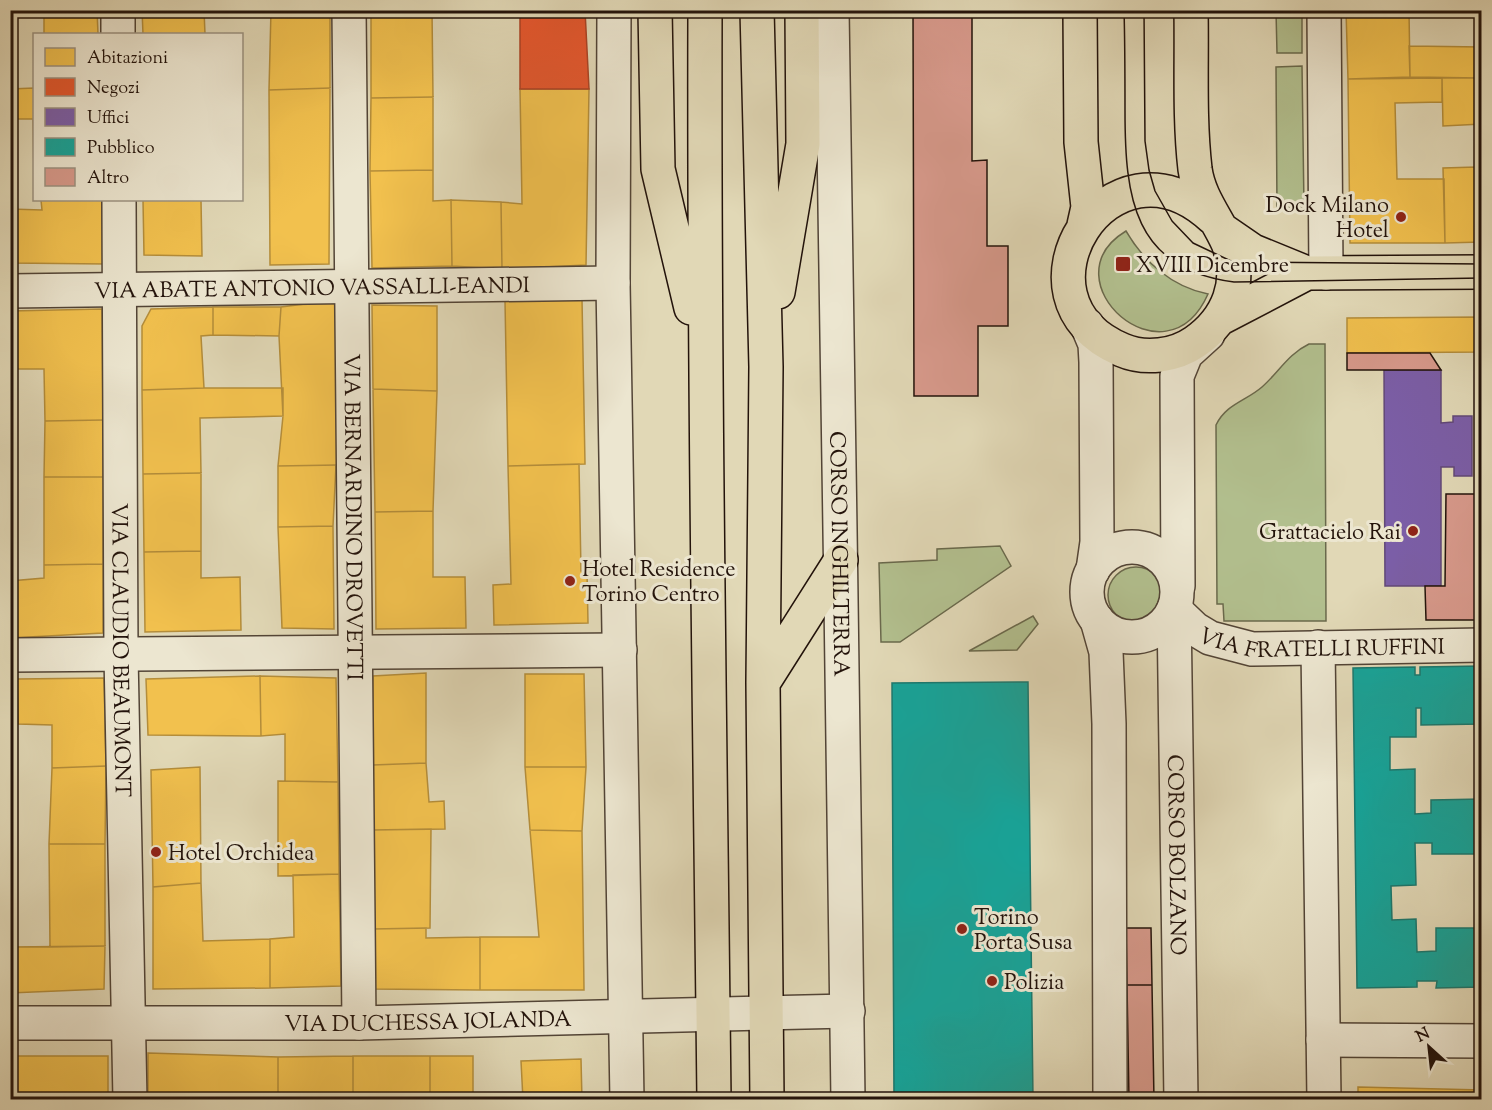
<svg xmlns="http://www.w3.org/2000/svg" width="1492" height="1110" viewBox="0 0 1492 1110" font-family="'Sorts Mill Goudy',serif">
  <style>
    .green { fill: #b2bf8e; stroke: #6a694c; stroke-width: 1.5 }
    .homes { fill: #f2c14e; stroke: #b48d3a; stroke-width: 1.5 }
    .shops { fill: #e4572e; stroke: #aa4324; stroke-width: 1.5 }
    .offices { fill: #7b5ea7; stroke: #614878; stroke-width: 1.5 }
    .public { fill: #17a398; stroke: #1b786e; stroke-width: 1.5 }
    .building { fill: #d7998b; stroke: #23130b; stroke-width: 1.5 }
    .lines { fill: none; stroke-linecap: round; stroke-linejoin: round }
    .minor-casing { stroke: #524436; stroke-width: 36 }
    .major-casing { stroke: #23130b; stroke-width: 36 }
    .minor { stroke: #ece6d0; stroke-width: 33 }
    .major { stroke: #e1d8b6; stroke-width: 33 }
    .tram { stroke: #23130b; stroke-width: 1.5 }
    .poi-dot { fill: #8f2418; stroke: #ece6d0; stroke-width: 2 }
    .labels { text-anchor: middle; stroke-width: 6; stroke-linejoin: round; paint-order: stroke }
    .poi-label { font-size: 22px; fill: #23130b; stroke: #ece6d0; text-anchor: start }
    .street-label { font-size: 22px; fill: #23130b; stroke: #ece6d0 }
  </style>
  <rect width="100%" height="100%" fill="#e1d8b6"/>
  <filter id="stains"><feTurbulence type="fractalNoise" baseFrequency=".00333" numOctaves="4"/><feColorMatrix values="0 0 0 0 .2 0 0 0 0 .09 0 0 0 0 .02 0 0 0 .5 -.17"/></filter>
  <radialGradient id="worn" r=".72"><stop offset=".6" stop-color="#630" stop-opacity="0"/><stop offset="1" stop-color="#630" stop-opacity=".3"/></radialGradient>
  <!-- green -->
  <path class="green" d="M1276,11H1302V53H1277Z
    M1302,66L1304,207L1277,208L1276,67Z
    M1126,231C1144,262 1172,287 1208,294C1166,389 1045,280 1126,231Z
    M1309,344H1325L1326,621H1224L1223,604H1217L1216,425C1226,404 1246,401 1262,387C1279,372 1288,354 1309,344Z
    M1000,546L1011,566L900,642H881L879,563L937,560V549Z
    M1108 595a28 28 0 1 1 56 0a28 28 0 1 1-56 0Z
    M1033,616L1038,624L1017,650L969,651Z"/>
  <!-- homes -->
  <path class="homes" d="M44,10H97L98,34H44Z
    M142,10H204L205,34H143Z
    M271,10H330V88L269,90Z
    M371,10H432L433,97L371,98Z
    M1346,10H1409L1410,77L1348,79Z
    M1409,46L1482,47V78L1410,77Z
    M1442,78V102L1395,103L1397,179H1444L1445,243H1350L1348,79Z
    M1442,78H1482V124L1443,126Z
    M34,88V175L33,119H10V89Z
    M330,88L329,264L270,265L269,90Z
    M520,89H589L586,265L502,269L501,202L522,204Z
    M433,97V170L370,171L371,98Z
    M1476,167L1477,181H1482V242L1445,243L1443,168Z
    M433,170V201L451,200L452,266L372,268L370,171Z
    M41,200H104L106,264L10,263V209L42,210Z
    M143,200H201L202,256L144,255Z
    M451,200L501,202L502,269L452,266Z
    M582,299L585,464L508,466L505,301Z
    M337,300L338,465L278,466L283,416L279,336L281,307Z
    M372,305L437,306V391L373,389Z
    M213,307V335L201,336L204,388L142,390V326L151,309Z
    M213,307H281L279,336L213,335Z
    M102,309L103,420L45,421L44,369H10V311Z
    M1482,317V352L1347,353V318Z
    M204,388H283V416L200,418L201,473L143,474L142,390Z
    M373,389L437,391L433,511L375,512Z
    M103,420V477H44L45,421Z
    M579,464L581,571H587L588,623L494,625L493,585L511,584L508,466Z
    M336,465L333,526L278,527V466Z
    M201,473V551L144,552L143,474Z
    M44,477H103V564L44,565Z
    M433,511V577H465L466,628L376,629L375,512Z
    M333,526L334,629L282,628L278,527Z
    M201,551V578L240,577L241,630L145,632L144,552Z
    M103,564V633L10,638V581L44,578V565Z
    M426,673V763L373,765V676Z
    M525,674H584L586,767H525Z
    M260,676L336,678L338,782L285,781V734L261,736Z
    M260,676L261,736L148,735L146,679Z
    M104,678L106,766L52,768V725L18,724L17,679Z
    M10,679H17L18,722H10Z
    M426,763L429,802L444,801L445,829L373,830V765Z
    M106,766L105,844H49L52,768Z
    M200,767L201,883L153,887L151,770Z
    M525,767H586L582,831L530,830Z
    M278,781L338,782L339,874L278,876Z
    M431,829L430,928L373,929V830Z
    M530,830L582,831L584,990H480V937H539Z
    M49,844H105V946L50,947Z
    M339,874L341,986L270,988V939L294,937L293,875Z
    M201,883L203,941L270,939V988L153,989V887Z
    M426,928V938L480,937V990L372,989L373,929Z
    M105,946L104,989L10,993V947Z
    M148,1053L278,1057V1100H148Z
    M10,1056H108V1100H10Z
    M353,1056H430V1100H353Z
    M353,1056V1100H278V1057Z
    M430,1056H473V1100H430Z
    M581,1059L582,1100H523L521,1061Z
    M1358,1087L1482,1090V1100H1358Z"/>
  <!-- shops -->
  <path class="shops" d="M520,10H585L589,89H520Z"/>
  <!-- offices -->
  <path class="offices" d="M1384,370H1441V423L1453,422V416H1472V476H1454V467H1441V586H1385Z"/>
  <!-- public -->
  <path class="public" d="M1482,666V724L1421,725V708H1416V737H1390V770L1415,769V814L1431,813V800L1482,799V854H1432V843H1415L1416,885L1391,886L1392,920L1416,919L1417,952L1436,951V928H1482V987L1436,988L1437,981H1417V987L1357,988L1353,668L1415,667V675H1420V667Z
    M1028,682L1033,1100H894L892,683Z"/>
  <!-- building -->
  <path class="building" d="M913,10H972V161L987,160V246H1008V326H978V396H914Z
    M1347,353H1430L1441,370H1347Z
    M1446,494H1482V620H1426L1425,586H1445Z
    M1126,928H1151L1152,985H1127Z
    M1127,985H1152L1154,1100H1129Z"/>
  <g class="lines">
    <defs>
      <g id="minor">
        <path d="M118,10V34"/>
        <path id="s1" d="M349,10L359,1023"/>
        <path d="M614,10L613,283L627,1100"/>
        <path id="s2" d="M832,10C836,374 845,736 848,1100"/>
        <path d="M1324,10L1326,273"/>
        <path id="s3" d="M119,200L121,655L130,1100"/>
        <path id="s4" d="M10,291L613,283"/>
        <path d="M1087,325L1095,344L1096,362L1097,542L1093,570"/>
        <circle cx="1132" cy="592" r="45"/>
        <path d="M1178,586L1177,376L1186,354L1208,334"/>
        <path id="s5" d="M1174,609L1181,1100"/>
        <path id="s6" d="M1174,609L1195,629L1210,638L1252,649L1482,645"/>
        <path d="M1097,620L1106,652L1109,724L1110,1100"/>
        <path d="M1318,647L1324,1100"/>
        <path d="M10,655L620,650"/>
        <path id="s7" d="M10,1023H359L848,1011"/>
        <path d="M1323,1040L1482,1041"/>
      </g>
      <path id="major" d="M655,10L658,169L691,308
        M705,10C704,374 710,736 714,1100
        M757,10L766,367L763,683L767,1100
        M1080,10L1081,142L1088,207L1084,225
        M1191,10C1192,63 1189,117 1195,169C1199,198 1217,218 1228,243C1243,282 1228,319 1195,342C1175,356 1145,360 1122,350C1000,299 1110,122 1213,218
        M1221,229L1253,251L1307,273L1482,272
        M778,292L803,144L802,10
        M1221,318L1307,273
        M763,683L841,560"/>
    </defs>
    <!-- minor casing -->
    <use href="#minor" class="minor-casing"/>
    <!-- major casing -->
    <use href="#major" class="major-casing"/>
    <!-- minor -->
    <use href="#minor" class="minor"/>
    <!-- major -->
    <use href="#major" class="major"/>
    <!-- tram -->
    <path class="tram" d="M1124,10C1125,44 1125,78 1125,111C1125,197 1133,269 1234,282L1482,278
      M1144,10L1145,141L1149,170L1155,191L1172,221L1193,243L1233,262L1482,264"/>
  </g>
  <!-- markers -->
  <g class="poi-dot">
    <circle cx="1401" cy="217" r="6"/>
    <rect x="1115" y="256" width="16" height="16" rx="3"/>
    <circle cx="1413" cy="531" r="6"/>
    <circle cx="570" cy="581" r="6"/>
    <circle cx="156" cy="852" r="6"/>
    <circle cx="962" cy="929" r="6"/>
    <circle cx="992" cy="981" r="6"/>
  </g>
  <g class="labels">
    <!-- poi labels -->
    <g class="poi-label">
      <text x="1389" y="212" text-anchor="end">Dock Milano<tspan x="1389" dy="25">Hotel</tspan></text>
      <text x="1136" y="272">XVIII Dicembre</text>
      <text x="1401" y="539" text-anchor="end">Grattacielo Rai</text>
      <text x="582" y="576">Hotel Residence<tspan x="582" dy="25">Torino Centro</tspan></text>
      <text x="168" y="860">Hotel Orchidea</text>
      <text x="974" y="924">Torino<tspan x="974" dy="25">Porta Susa</tspan></text>
      <text x="1004" y="989">Polizia</text>
    </g>
    <!-- street labels -->
    <g class="street-label">
      <text dy="8" stroke="none"><textPath href="#s4" startOffset="302">VIA ABATE ANTONIO VASSALLI-EANDI</textPath></text>
      <text dy="8" stroke="none"><textPath href="#s1" startOffset="507">VIA BERNARDINO DROVETTI</textPath></text>
      <text dy="8" stroke="none"><textPath href="#s2" startOffset="544">CORSO INGHILTERRA</textPath></text>
      <text dy="8" stroke="none"><textPath href="#s6" startOffset="159">VIA FRATELLI RUFFINI</textPath></text>
      <text dy="8" stroke="none"><textPath href="#s3" startOffset="450">VIA CLAUDIO BEAUMONT</textPath></text>
      <text dy="8" stroke="none"><textPath href="#s5" startOffset="246">CORSO BOLZANO</textPath></text>
      <text dy="8" stroke="none"><textPath href="#s7" startOffset="418">VIA DUCHESSA JOLANDA</textPath></text>
    </g>
  </g>
  <!-- margin -->
  <rect width="1492" height="1110" fill="none" stroke="#e1d8b6" stroke-width="36"/>
  <rect x="12" y="12" width="1468" height="1086" fill="none" stroke="#23130b" stroke-width="3"/>
  <rect x="18" y="18" width="1456" height="1074" fill="none" stroke="#23130b" stroke-width="1.5"/>
  <!-- legend -->
  <rect x="33" y="33" width="210" height="168" fill="#ece6d0" stroke="#9c9281" stroke-width="1.5"/>
  <rect x="45" y="48" width="30" height="18" fill="#f2c14e" stroke="#9c9281" stroke-width="1.5"/>
  <text x="87" y="63" font-size="18" fill="#23130b">Abitazioni</text>
  <rect x="45" y="78" width="30" height="18" fill="#e4572e" stroke="#9c9281" stroke-width="1.5"/>
  <text x="87" y="93" font-size="18" fill="#23130b">Negozi</text>
  <rect x="45" y="108" width="30" height="18" fill="#7b5ea7" stroke="#9c9281" stroke-width="1.5"/>
  <text x="87" y="123" font-size="18" fill="#23130b">Uffici</text>
  <rect x="45" y="138" width="30" height="18" fill="#17a398" stroke="#9c9281" stroke-width="1.5"/>
  <text x="87" y="153" font-size="18" fill="#23130b">Pubblico</text>
  <rect x="45" y="168" width="30" height="18" fill="#d7998b" stroke="#9c9281" stroke-width="1.5"/>
  <text x="87" y="183" font-size="18" fill="#23130b">Altro</text>
  <!-- north arrow -->
  <g transform="translate(1429 1047) rotate(333)" stroke="#ece6d0" stroke-width="4.5" paint-order="stroke">
  <path d="M0-4.5L10 22L0 15L-10 22Z" fill="#23130b"/>
  <text y="-9" font-size="16" font-weight="bold" text-anchor="middle" fill="#23130b">N</text>
  </g>
  <rect width="100%" height="100%" filter="url(#stains)"/>
  <rect width="100%" height="100%" fill="url(#worn)"/>
</svg>
